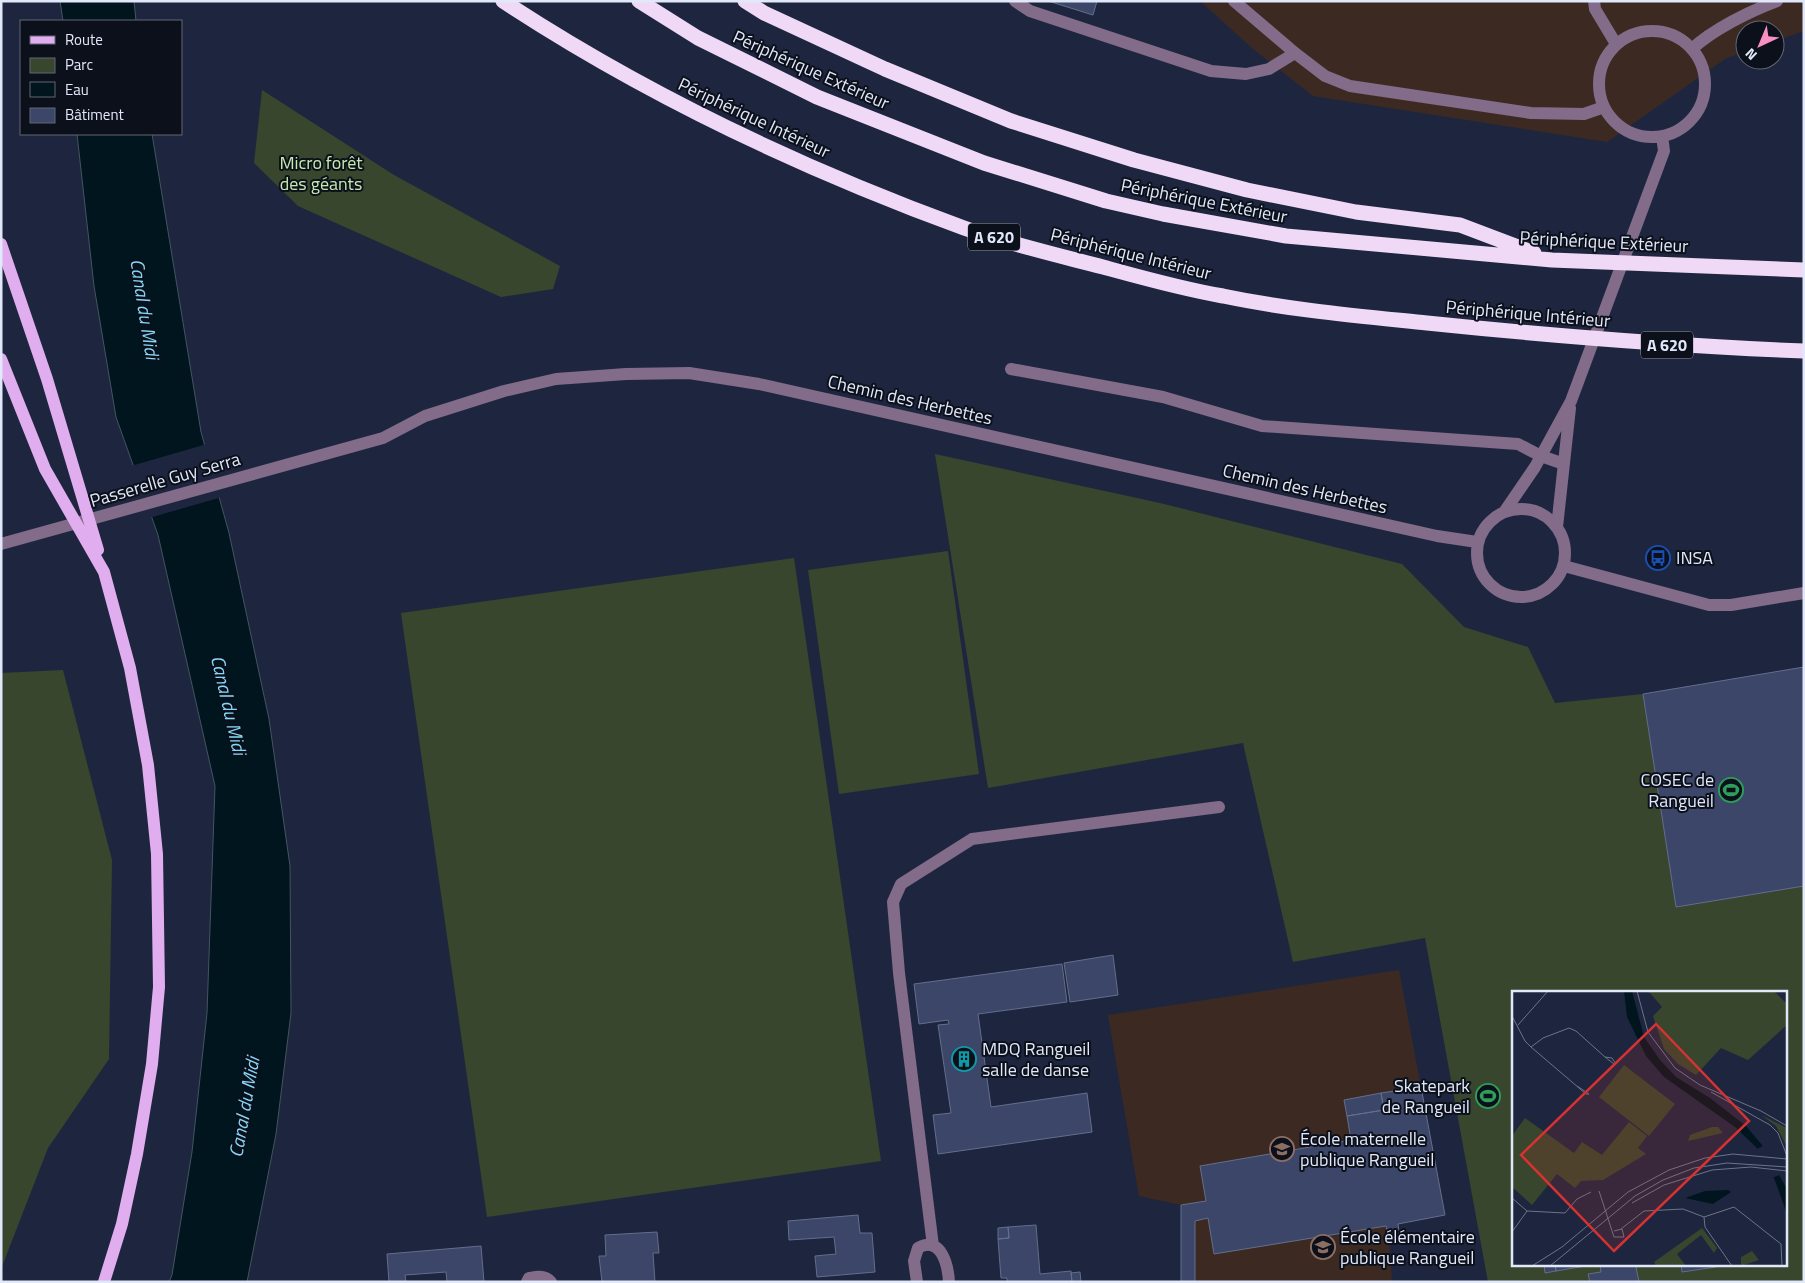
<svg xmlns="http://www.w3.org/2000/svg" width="1805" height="1283" viewBox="0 0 1805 1283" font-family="'Titillium Web',sans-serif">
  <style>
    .education { fill: #3c2a22 }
    .green { fill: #37462d; fill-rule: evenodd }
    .water { fill: #00151e; stroke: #445460 }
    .pier { fill: #1e263f }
    .building { fill: #3b4669; stroke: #646e8c }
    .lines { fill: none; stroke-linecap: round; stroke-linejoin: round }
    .minor { stroke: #836b8a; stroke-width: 12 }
    .major { stroke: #e0aeee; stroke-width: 12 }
    .highway { stroke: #f0d8f7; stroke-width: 15 }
    .labels { text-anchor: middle; stroke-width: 4; stroke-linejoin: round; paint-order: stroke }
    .shield { fill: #0c101b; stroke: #a1a7b6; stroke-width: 1 }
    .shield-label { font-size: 16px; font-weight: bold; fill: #e1e8f9 }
    .street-label { font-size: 18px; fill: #e1e8f9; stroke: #0c101b }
    .park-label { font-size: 18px; fill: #c5ebad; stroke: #0c101b }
    .poi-label { font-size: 18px; fill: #e1e8f9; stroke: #0c101b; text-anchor: start }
    .water-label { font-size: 19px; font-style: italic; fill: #85d8f8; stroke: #0c101b }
    .inset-road { fill: none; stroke: #6c7489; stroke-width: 1 }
    .view { fill: #d73232; fill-opacity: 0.15; stroke: #d73232; stroke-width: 2.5 }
    .inset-edge { fill: none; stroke: #e1e8f9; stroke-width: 2.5 }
  </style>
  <rect width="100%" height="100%" fill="#1e263f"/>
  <!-- education -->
  <path class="education" d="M1200,1H1804V31L1775,41V30H1745V51L1725,59L1607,142L1313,96L1252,48Z
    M1399,970L1445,1215L1398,1224L1400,1238L1389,1240L1392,1282H1181V1205L1139,1196L1108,1015Z"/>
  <!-- green -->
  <path class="green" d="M262,90L394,175L560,266L553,289L501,297L298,206L254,163Z
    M935,454L1160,503L1402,564L1464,627L1528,647L1555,703L1643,694L1676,906L1804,886V1282H1488L1425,938L1293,962L1243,743L988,788ZM1514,992H1786V1264H1514Z
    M948,551L979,774L839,794L808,570Z
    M794,558L881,1161L487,1217L401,613Z
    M63,670L112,860L109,1059L48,1148L1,1269V673Z"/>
  <!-- water -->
  <path class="water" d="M60,1H134L136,21H63Z
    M77,134H152L201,432L229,533L269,719L290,866L291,1013L276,1134L247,1282H169L172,1275L192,1152L207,1013L215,786L158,535L116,417L94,286Z"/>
  <!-- pier -->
  <path class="pier" d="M207,444L222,497L149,518L131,466Z"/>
  <!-- building -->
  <path class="building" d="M1048,1H1097L1093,15Z
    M1804,667V886L1676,907L1643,694Z
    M1113,955L1118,995L1070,1002L1064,963Z
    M1062,964L1067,1002L978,1014L991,1107L1087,1093L1092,1132L938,1154L933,1115L951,1113L938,1025L949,1024L948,1020L919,1024L914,984Z
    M1421,1087L1445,1215L1398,1224L1400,1238L1389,1240L1386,1226L1214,1254L1208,1218L1195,1221V1282H1181V1205L1206,1201L1200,1166L1351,1140L1347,1116L1384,1110L1381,1093Z
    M1381,1093L1384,1110L1347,1116L1344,1100Z
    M858,1215L860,1233H872L875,1272L817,1277L815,1256L836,1254L834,1237L789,1240L788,1221Z
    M1036,1225L1040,1274L1071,1271L1072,1282H1007V1278H1001L998,1239L1009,1238L1008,1227Z
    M1008,1227L1009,1238L998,1239V1228Z
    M657,1232L659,1253H653L655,1282H602L599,1256H606L605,1235Z
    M481,1246L484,1282H447L446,1272L405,1275L406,1282H389L387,1254Z
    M1544,1264H1555L1556,1271L1545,1273Z
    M1555,1264H1597L1556,1271Z
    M1600,1264H1650L1636,1267L1639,1282H1590L1588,1274L1601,1272Z
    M1681,1264H1715L1716,1267L1682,1272Z
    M1080,1272L1081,1282H1072L1071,1273Z"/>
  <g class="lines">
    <!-- minor -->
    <path class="minor" d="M1015,1L1030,11L1211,71L1246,74L1269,69L1295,53
      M1234,1L1295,53L1325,76L1350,86L1531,113L1584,114L1604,107
      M1594,1L1595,9L1616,44
      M1599 84a53 53 0 1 1 106 0a53 53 0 1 1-106 0Z
      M1692,49C1712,30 1750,11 1777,1
      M1011,369L1163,397L1262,426L1518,444L1541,456L1564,464
      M1477 553a44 44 0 1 1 88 0a44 44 0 1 1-88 0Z
      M1505,511L1535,467L1571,401L1664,151L1662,136
      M1557,527L1570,408
      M1,544L383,438L425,416L504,391L556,379L626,374L689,373L759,384L1437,536L1477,542
      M1564,566L1709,605H1731L1804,593
      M933,1246L899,973L893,902L901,884L972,839L1219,807
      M527,1282L529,1278C537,1276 546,1275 551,1282
      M917,1282L914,1261L918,1248C941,1235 948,1265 949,1282"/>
    <!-- major -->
    <path class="major" d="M1,244L47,379L98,550
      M1,359L45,469L104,572L130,668L148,765L157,854L159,987L152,1064L137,1154L122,1224L104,1282"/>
    <!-- highway -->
    <path class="highway" d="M503,1C646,95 803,169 964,228C1009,244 1057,255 1103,267C1143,278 1182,289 1223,296C1290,310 1359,316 1427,323C1553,336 1678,346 1804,351
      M639,1L698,38L817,97L984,163L1106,201L1163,214L1286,236L1552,260L1804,270
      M745,1L764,13L885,69L1011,121L1134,160L1247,190L1356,212L1460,225L1534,253"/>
  </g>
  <!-- icons -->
  <defs>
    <symbol id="bus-ring" viewBox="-11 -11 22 22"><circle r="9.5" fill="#0c101b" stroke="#1a4fb4" stroke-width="1.5"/><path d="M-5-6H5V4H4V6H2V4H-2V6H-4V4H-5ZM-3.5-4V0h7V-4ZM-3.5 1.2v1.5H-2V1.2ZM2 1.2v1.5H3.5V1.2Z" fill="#1a4fb4"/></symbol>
    <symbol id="stadium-ring" viewBox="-11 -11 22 22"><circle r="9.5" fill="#0c101b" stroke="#2e9e5b" stroke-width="1.5"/><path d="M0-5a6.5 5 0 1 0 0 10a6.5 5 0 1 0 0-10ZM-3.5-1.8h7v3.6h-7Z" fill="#2e9e5b"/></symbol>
    <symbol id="building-ring" viewBox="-11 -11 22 22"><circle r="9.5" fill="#0c101b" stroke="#0f9aa8" stroke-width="1.5"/><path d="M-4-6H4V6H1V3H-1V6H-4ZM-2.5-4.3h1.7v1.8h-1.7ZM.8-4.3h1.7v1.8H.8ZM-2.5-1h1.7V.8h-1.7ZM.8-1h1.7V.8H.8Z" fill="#0f9aa8"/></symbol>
    <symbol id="school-ring" viewBox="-11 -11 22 22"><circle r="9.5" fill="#0c101b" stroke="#8d6e63" stroke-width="1.5"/><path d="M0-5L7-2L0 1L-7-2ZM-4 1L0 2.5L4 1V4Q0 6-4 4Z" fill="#8d6e63"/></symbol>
  </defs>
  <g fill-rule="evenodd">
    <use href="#bus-ring" x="1644" y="544" width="28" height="28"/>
    <use href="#stadium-ring" x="1717" y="776" width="28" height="28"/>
    <use href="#building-ring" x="950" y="1045" width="28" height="28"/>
    <use href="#stadium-ring" x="1474" y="1082" width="28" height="28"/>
    <use href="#school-ring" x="1268" y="1135" width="28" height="28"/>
    <use href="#school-ring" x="1309" y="1233" width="28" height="28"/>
  </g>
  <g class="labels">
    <!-- shield labels -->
    <g class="shield">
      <rect x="968" y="223.5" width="52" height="27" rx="4"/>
      <rect x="1641" y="331.5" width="52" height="27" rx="4"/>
    </g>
    <g class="shield-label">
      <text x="994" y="243">A 620</text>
      <text x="1667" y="351">A 620</text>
    </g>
    <!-- street labels -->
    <g class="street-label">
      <text transform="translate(811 70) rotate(24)" y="6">Périphérique Extérieur</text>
      <text transform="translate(754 118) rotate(25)" y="6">Périphérique Intérieur</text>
      <text transform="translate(1204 201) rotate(11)" y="6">Périphérique Extérieur</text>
      <text transform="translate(1604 242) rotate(3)" y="6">Périphérique Extérieur</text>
      <text transform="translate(1131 254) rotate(14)" y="6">Périphérique Intérieur</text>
      <text transform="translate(1528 314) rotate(5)" y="6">Périphérique Intérieur</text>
      <text transform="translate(910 400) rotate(13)" y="6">Chemin des Herbettes</text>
      <text transform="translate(165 480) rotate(-16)" y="6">Passerelle Guy Serra</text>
      <text transform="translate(1305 489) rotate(13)" y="6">Chemin des Herbettes</text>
    </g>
    <!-- park labels -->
    <g class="park-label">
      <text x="321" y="169">Micro forêt<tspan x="321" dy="21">des géants</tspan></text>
    </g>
    <!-- poi labels -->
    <g class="poi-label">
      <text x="1676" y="564">INSA</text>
      <text x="1714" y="786" text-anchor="end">COSEC de<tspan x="1714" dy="21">Rangueil</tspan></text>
      <text x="982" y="1055">MDQ Rangueil<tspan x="982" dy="21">salle de danse</tspan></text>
      <text x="1470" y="1092" text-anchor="end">Skatepark<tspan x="1470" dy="21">de Rangueil</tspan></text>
      <text x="1300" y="1145">École maternelle<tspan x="1300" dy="21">publique Rangueil</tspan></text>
      <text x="1340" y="1243">École élémentaire<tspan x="1340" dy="21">publique Rangueil</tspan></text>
    </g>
    <!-- water labels -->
    <g class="water-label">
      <text transform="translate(145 309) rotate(81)" y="7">Canal du Midi</text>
      <text transform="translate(229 705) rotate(77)" y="7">Canal du Midi</text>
      <text transform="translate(244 1107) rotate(-80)" y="7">Canal du Midi</text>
    </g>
  </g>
  <!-- overview -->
  <g transform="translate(1512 991)">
    <rect width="275" height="275" fill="#1e263f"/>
    <path d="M130,0H262L275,13V34L236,69L209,57L184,84L166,73L152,58L141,25L150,16L138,2ZM112,74L163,113L137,145L87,106ZM249,124L275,137V156L264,135ZM13,127L62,162L70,151L90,164L117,131L135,145L126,157L134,163L91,189L69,190L63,197L45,183L20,214L0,196V145ZM200,136H206L211,142L176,150L178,144ZM190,237L205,257L202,262L189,244L165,263L174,275H144L142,271ZM240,260L247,269L229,275V266Z" fill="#37462d"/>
    <path d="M112,0H120L132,46L148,69L164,86L198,107L234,135L250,154L275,198V223L262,187L246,158L223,136L152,86L134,65L115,26ZM193,200L216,199L219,201L201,213L173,207Z" fill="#00151e"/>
    <path d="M252,154L270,183L260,187L244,159Z" fill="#1e263f"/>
    <path class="inset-road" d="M125,0L136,41L163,77L188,94L249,120L275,135M0,25L13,50L19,56L74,103H77L65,95M6,34L36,0M19,56L31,47L57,37L64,40L93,66L102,73H104L100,67L93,66M199,101L258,134L266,142L275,165M87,200L102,246H112L110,238L102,240M0,207L15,220M120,212L152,194L200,179L239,176L275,180M15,220L53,222L65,208L79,201M192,226L193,236L220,275M109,238L132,220L171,218L192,226L222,216L269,253L270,275M0,241L15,220M20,275L50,256L116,201L157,179L193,167L221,163L275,168M38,275L123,205L151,189L182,177L215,172L275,176"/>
    <path class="view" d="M144,33L237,130L102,260L9,164Z"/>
    <rect width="275" height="275" class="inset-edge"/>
  </g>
  <!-- border -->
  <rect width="1805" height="1283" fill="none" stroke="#e1e8f9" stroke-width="5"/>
  <!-- legend -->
  <rect x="20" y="20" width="162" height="115" fill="#0c101b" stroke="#616674"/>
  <rect x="30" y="36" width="25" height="8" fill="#e0aeee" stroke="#616674"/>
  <text x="65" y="45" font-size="15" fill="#e1e8f9">Route</text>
  <rect x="30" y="58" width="25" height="15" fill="#37462d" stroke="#616674"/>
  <text x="65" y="70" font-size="15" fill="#e1e8f9">Parc</text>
  <rect x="30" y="82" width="25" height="15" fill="#00151e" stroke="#616674"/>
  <text x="65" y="95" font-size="15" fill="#e1e8f9">Eau</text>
  <rect x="30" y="108" width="25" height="15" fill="#3b4669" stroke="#616674"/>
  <text x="65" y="120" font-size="15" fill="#e1e8f9">Bâtiment</text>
  <!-- north arrow -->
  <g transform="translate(1760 45) rotate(224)"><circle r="24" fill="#0c101b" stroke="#616674"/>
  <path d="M0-4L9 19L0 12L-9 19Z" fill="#fb8fc4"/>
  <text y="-8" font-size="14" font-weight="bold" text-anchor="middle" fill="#e1e8f9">N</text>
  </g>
</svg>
